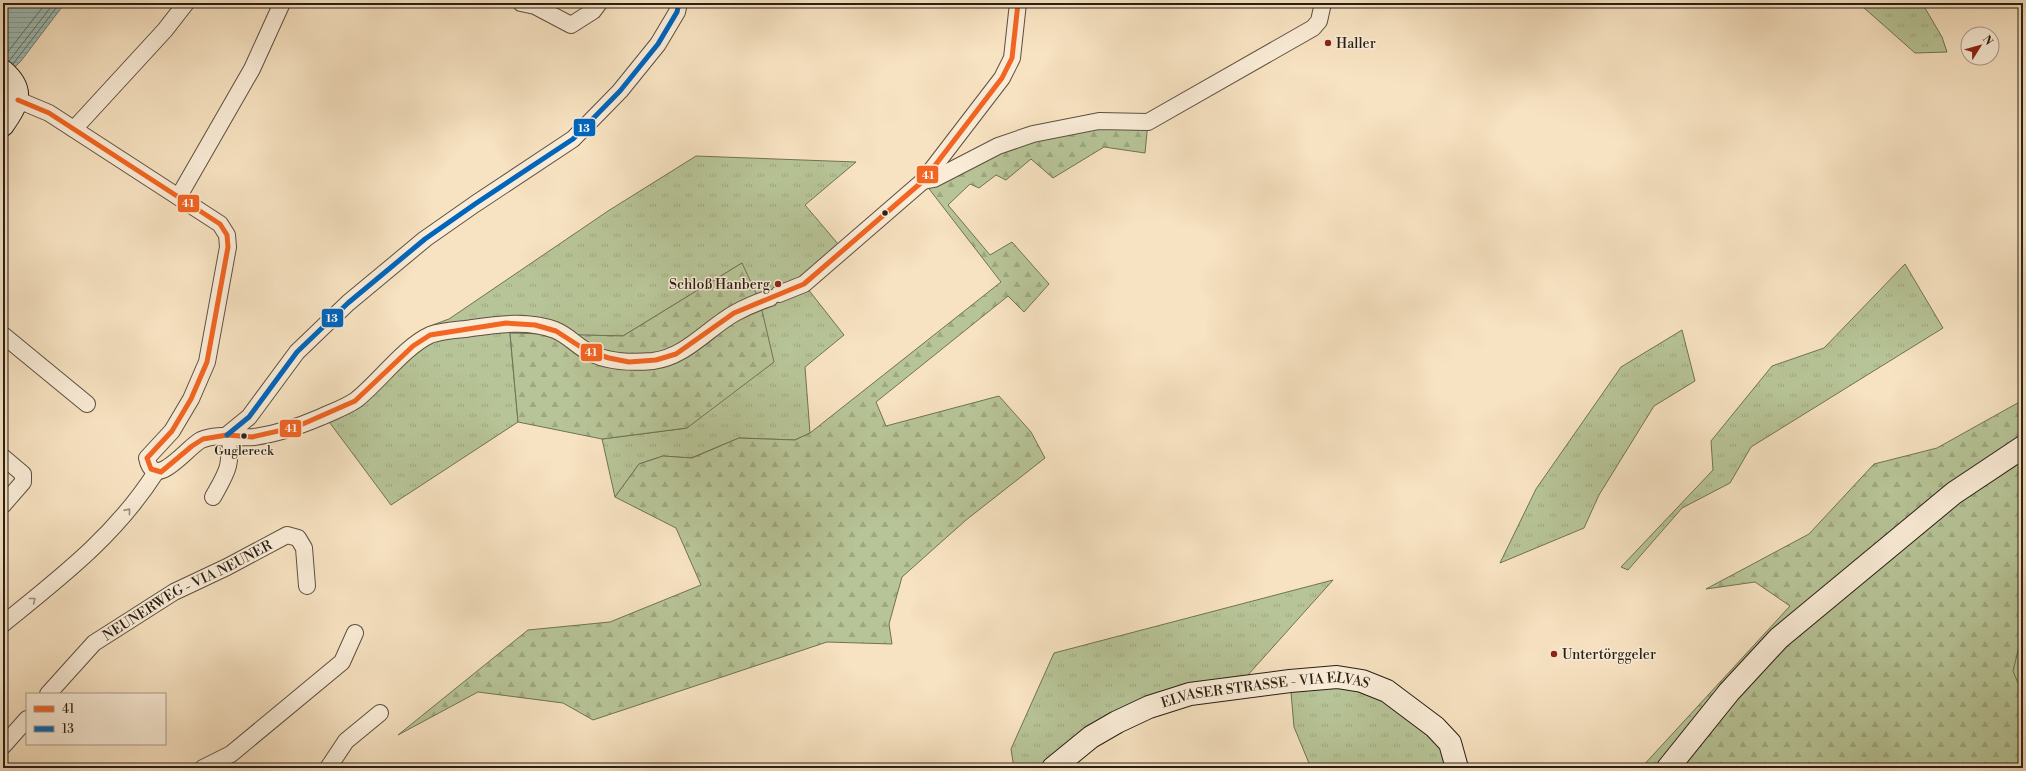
<svg xmlns="http://www.w3.org/2000/svg" width="2026" height="771" viewBox="0 0 2026 771" font-family="'Libre Bodoni',serif">
  <style>
    .grass { fill: url(#grass-tufts); stroke: #707256 }
    .forest { fill: url(#forest-firs); stroke: #707256 }
    .water { fill: url(#water-rules); stroke: #6e7e75 }
    .lines { fill: none; stroke-linecap: round; stroke-linejoin: round }
    .shore { stroke: #626e65; stroke-width: 1 }
    .street-casing { stroke: #5c5040; stroke-width: 18 }
    .secondary-casing { stroke: #281f15; stroke-width: 24 }
    .street { stroke: #faecd7; stroke-width: 16 }
    .secondary { stroke: #faecd7; stroke-width: 22 }
    .bus-1-casing { stroke: #faecd7; stroke-width: 8 }
    .bus-2-casing { stroke: #faecd7; stroke-width: 8 }
    .bus-1 { stroke: #f26522; stroke-width: 5 }
    .bus-2 { stroke: #0065bd; stroke-width: 5 }
    .oneway { stroke: #9c9080 }
    .poi-dot { fill: #8f2418; stroke: #faecd7; stroke-width: 1.5 }
    .bus-dot { fill: #281f15; stroke: #faecd7; stroke-width: 1.5 }
    .labels { text-anchor: middle; stroke-width: 3; stroke-linejoin: round; paint-order: stroke }
    .bus-label { font-size: 13px; fill: #281f15; stroke: #faecd7 }
    .poi-label { font-size: 14px; fill: #281f15; stroke: #faecd7; text-anchor: start }
    .street-label { font-size: 14px; fill: #281f15; stroke: #faecd7 }
    .line-badge { stroke: #faecd7; stroke-width: 1.5 }
    .badge-label { font-size: 11px; text-anchor: middle; font-weight: bold; fill: #fff }
  </style>
  <defs>
    <pattern id="grass-tufts" width="24" height="20" patternUnits="userSpaceOnUse"><rect width="24" height="20" fill="#b7c497"/><path d="M3 7l-1-3M5 7V3M7 7l1-3M15 17l-1-3M17 17v-4M19 17l1-3" fill="none" stroke="#9da881"/></pattern>
    <pattern id="forest-firs" width="22" height="20" patternUnits="userSpaceOnUse"><rect width="22" height="20" fill="#b7c497"/><path d="M5 1l3.5 6h-7zM16 11l3.5 6h-7z" fill="#9da881"/></pattern>
    <pattern id="water-rules" width="6" height="5" patternUnits="userSpaceOnUse"><rect width="6" height="5" fill="#9dbdb5"/><path d="M0 2.5h6" fill="none" stroke="#87a29b"/></pattern>
  </defs>
  <rect width="100%" height="100%" fill="#f7e2c1"/>
  <filter id="stains"><feTurbulence type="fractalNoise" baseFrequency=".005" numOctaves="4"/><feColorMatrix values="0 0 0 0 .2 0 0 0 0 .09 0 0 0 0 .02 0 0 0 .5 -.17"/></filter>
  <radialGradient id="worn" r=".72"><stop offset=".6" stop-color="#630" stop-opacity="0"/><stop offset="1" stop-color="#630" stop-opacity=".3"/></radialGradient>
  <!-- grass -->
  <path class="grass" d="M1863,3H1922L1942,37L1947,52L1915,53L1863,7Z
    M696,156L856,162L805,205L844,251L804,284L844,335L805,367L810,433L795,440L739,438L691,458L663,456L639,464L615,497L602,439L687,428L742,263L623,336L510,334L518,422L391,505L321,411L356,391L427,327L449,319L608,211Z
    M1905,264L1943,328L1751,447L1730,483L1682,508L1628,570L1621,567L1713,470L1711,441L1772,366L1824,348Z
    M1682,330L1695,381L1654,406L1599,495L1584,528L1500,563L1536,489L1621,367Z
    M1333,580L1247,676L1190,694L1053,768H1014L1011,749L1054,653Z
    M2023,630V695L2012,671Z
    M1337,677L1435,727L1457,768H1311L1294,727L1290,681Z"/>
  <!-- forest -->
  <path class="forest" d="M1148,122L1145,153L1104,147L1053,178L1031,159L1006,180L996,175L979,188L970,184L948,205L990,255L1012,242L1049,284L1024,312L1008,296L876,402L886,426L999,396L1031,432L1045,458L966,520L902,577L889,624L892,644L827,642L593,720L563,703L478,692L398,735L528,630L610,622L701,585L676,528L615,497L639,464L663,456L692,458L739,438L795,440L810,433L1001,282L923,181L1033,134Z
    M742,263L760,302L774,362L687,428L602,439L518,422L510,333L623,336Z
    M2023,400V630L2013,671L2023,695V760L2012,768H1641L1790,606L1755,582L1706,589L1809,534L1874,464L1937,448Z"/>
  <!-- water -->
  <path class="water" d="M3,3H65L21,61L3,79Z"/>
  <g class="lines">
    <!-- shore -->
    <path class="shore" d="M3,58L46,3
      M9,61L54,3
      M13,64L60,3"/>
    <defs>
      <g id="street">
        <path d="M521,3L535,6L571,25L593,11L599,3"/>
        <path d="M18,100L49,113L220,224L227,235L228,247L207,362L191,399L172,431L147,458C154,493 187,447 201,440C219,432 236,439 254,437C276,434 300,426 321,417C332,412 346,407 356,400C379,382 404,347 430,335C440,331 454,330 465,329C494,325 526,319 555,330C566,334 575,344 585,350C604,362 631,363 653,361C686,357 708,328 735,313C746,307 758,302 770,298"/>
        <path d="M74,129L165,30L186,3"/>
        <path d="M923,181L934,179L998,146L1033,134L1099,121L1148,122L1313,28L1319,21L1323,3"/>
        <path d="M179,196L252,69L282,3"/>
        <path d="M779,294L804,284L923,181L1002,78L1012,58L1018,3"/>
        <path d="M3,335L87,404"/>
        <path d="M227,435L249,417L297,352L348,303L425,239L475,204L573,139L620,91L658,44L677,12L679,3"/>
        <path d="M3,457L23,474V482L3,505"/>
        <path d="M213,497C227,472 233,465 227,435"/>
        <path d="M3,624C61,577 115,536 156,472"/>
        <path id="s1" d="M48,694L94,643L174,592L227,567L287,535L298,538L304,548L307,586"/>
        <path d="M3,746L27,719"/>
        <path d="M203,768L231,754L342,662L355,633"/>
        <path d="M328,768L346,741L380,713"/>
      </g>
      <g id="secondary">
        <path d="M3,71C26,91 17,104 3,125"/>
        <path id="s2" d="M1053,768L1091,737L1117,722L1149,707L1190,694L1290,681L1337,677L1362,681L1387,691L1435,727L1450,743L1457,768"/>
        <path d="M1668,768L1729,692L1779,638L1954,493L2023,447"/>
      </g>
    </defs>
    <!-- street casing -->
    <use href="#street" class="street-casing"/>
    <!-- secondary casing -->
    <use href="#secondary" class="secondary-casing"/>
    <!-- street -->
    <use href="#street" class="street"/>
    <!-- secondary -->
    <use href="#secondary" class="secondary"/>
    <defs>
      <path id="bus-1" d="M18,100L49,113L220,224L227,235L228,247L207,362L191,399L172,431L147,458L151,469L161,472L192,446L203,439L227,435L252,437L296,427L355,401L413,346L430,335L506,323L535,325L556,331L587,351L609,358L629,362L656,360L676,354L734,313L804,284L923,181L1002,78L1012,58L1018,3"/>
      <path id="bus-2" d="M227,435L249,417L297,352L348,303L425,239L475,204L573,139L620,91L658,44L677,12L679,3"/>
    </defs>
    <!-- bus-1 casing -->
    <use href="#bus-1" class="bus-1-casing"/>
    <!-- bus-2 casing -->
    <use href="#bus-2" class="bus-2-casing"/>
    <!-- bus-1 -->
    <use href="#bus-1" class="bus-1"/>
    <!-- bus-2 -->
    <use href="#bus-2" class="bus-2"/>
  </g>
  <!-- one-way arrows -->
  <defs><path id="oneway-chevron" d="M-2-3.5L2.5 0L-2 3.5" fill="none" stroke-width="1.6" stroke-linecap="round" stroke-linejoin="round"/></defs>
  <g class="oneway">
    <use href="#oneway-chevron" transform="translate(128 511) rotate(-51)"/>
    <use href="#oneway-chevron" transform="translate(33 600) rotate(-39)"/>
  </g>
  <!-- markers -->
  <g class="poi-dot">
    <circle cx="1328" cy="43" r="4"/>
    <circle cx="778" cy="284" r="4"/>
    <circle cx="1554" cy="654" r="4"/>
  </g>
  <g class="bus-dot">
    <circle cx="885" cy="213" r="3.5"/>
    <circle cx="244" cy="436" r="3.5"/>
  </g>
  <g class="labels">
    <!-- bus labels -->
    <g class="bus-label">
      <text x="244" y="455">Guglereck</text>
    </g>
    <!-- poi labels -->
    <g class="poi-label">
      <text x="1336" y="48">Haller</text>
      <text x="770" y="289" text-anchor="end">Schloß Hanberg</text>
      <text x="1562" y="659">Untertörggeler</text>
    </g>
    <!-- street labels -->
    <g class="street-label">
      <text dy="5" stroke="none"><textPath href="#s1" startOffset="176">NEUNERWEG - VIA NEUNER</textPath></text>
      <text dy="5" stroke="none"><textPath href="#s2" startOffset="233">ELVASER STRASSE - VIA ELVAS</textPath></text>
    </g>
  </g>
  <g class="line-badge">
    <rect x="573" y="118" width="23" height="19" rx="4" fill="#0065bd"/>
    <rect x="916" y="165" width="23" height="19" rx="4" fill="#f26522"/>
    <rect x="177" y="194" width="23" height="19" rx="4" fill="#f26522"/>
    <rect x="321" y="308" width="23" height="20" rx="4" fill="#0065bd"/>
    <rect x="580" y="343" width="23" height="19" rx="4" fill="#f26522"/>
    <rect x="279" y="419" width="23" height="19" rx="4" fill="#f26522"/>
  </g>
  <g class="badge-label">
    <text x="584" y="132">13</text>
    <text x="928" y="179">41</text>
    <text x="188" y="207">41</text>
    <text x="332" y="322">13</text>
    <text x="591" y="356">41</text>
    <text x="291" y="432">41</text>
  </g>
  <!-- margin -->
  <rect width="2026" height="771" fill="none" stroke="#f7e2c1" stroke-width="16"/>
  <rect x="4" y="4" width="2018" height="763" fill="none" stroke="#281f15" stroke-width="2"/>
  <rect x="8" y="8" width="2010" height="755" fill="none" stroke="#281f15"/>
  <!-- legend -->
  <rect x="26" y="693" width="140" height="52" fill="#faecd7" stroke="#a69a89"/>
  <rect x="34" y="706" width="20" height="6" fill="#f26522" stroke="#a69a89"/>
  <text x="62" y="713" font-size="12" fill="#281f15">41</text>
  <rect x="34" y="726" width="20" height="6" fill="#0065bd" stroke="#a69a89"/>
  <text x="62" y="733" font-size="12" fill="#281f15">13</text>
  <!-- north arrow -->
  <g transform="translate(1980 46) rotate(53)"><circle r="19" fill="#faecd7" stroke="#a69a89"/>
  <path d="M0-3L7 15L0 10L-7 15Z" fill="#8f2418"/>
  <text y="-6" font-size="11" font-weight="bold" text-anchor="middle" fill="#281f15">N</text>
  </g>
  <rect width="100%" height="100%" filter="url(#stains)"/>
  <rect width="100%" height="100%" fill="url(#worn)"/>
</svg>
